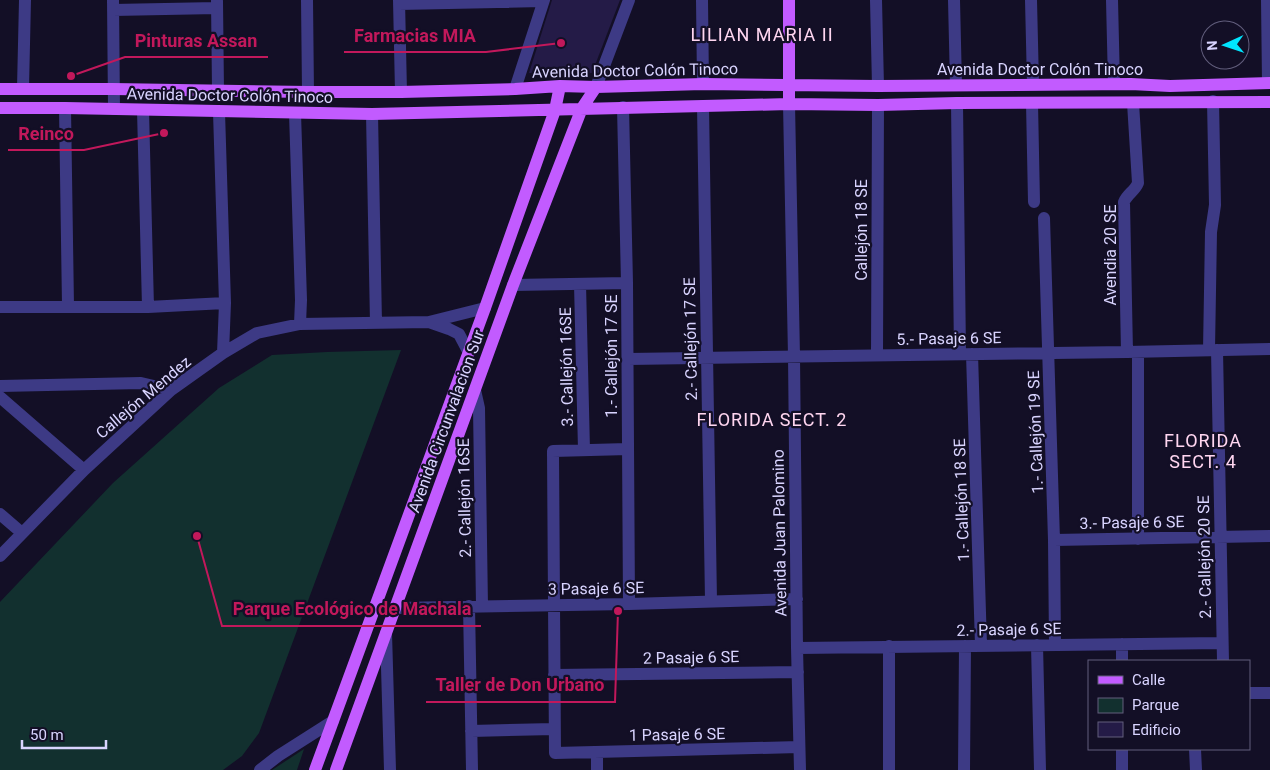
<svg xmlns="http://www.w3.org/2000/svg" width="1270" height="770" viewBox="0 0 1270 770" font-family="Roboto,sans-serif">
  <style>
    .green { fill: #12302f }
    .building { fill: #241b47 }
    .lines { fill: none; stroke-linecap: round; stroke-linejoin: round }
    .minor { stroke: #3d3a85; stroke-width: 12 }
    .major { stroke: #c25bff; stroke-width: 12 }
    .labels { text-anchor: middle; stroke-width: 4.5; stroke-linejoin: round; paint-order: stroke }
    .street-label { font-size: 16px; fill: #d9d4ff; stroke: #130f26 }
    .neighbourhood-label { font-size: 18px; letter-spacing: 1px; fill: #ffd6f0; stroke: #130f26 }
    .leader { fill: none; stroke: #c2185b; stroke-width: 2 }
    .callout-dot { fill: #c2185b; stroke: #130f26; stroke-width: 2 }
    .callout-label { font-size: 18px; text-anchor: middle; font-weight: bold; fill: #c2185b; stroke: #130f26; stroke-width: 4.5; stroke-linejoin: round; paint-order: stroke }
  </style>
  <rect width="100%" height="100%" fill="#130f26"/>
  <!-- green -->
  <path class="green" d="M401,350L259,733L242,756L223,770H0V602L113,483L219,388L272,355L327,352Z
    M304,749L297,770H272Z"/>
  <!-- building -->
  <path class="building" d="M552,0H620L592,73H529Z"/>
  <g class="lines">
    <!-- minor -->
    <path class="minor" d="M113,0L114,109
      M307,0L308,92
      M399,0L401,92
      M702,0L703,84
      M876,0L878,86
      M954,0L956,85
      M1031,0L1033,84
      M1112,0L1114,84
      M1267,0L1268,83
      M217,1L218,91
      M399,4L543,1
      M113,10L217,8
      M596,87L629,0
      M23,88L25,0
      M515,89L544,0
      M957,103L960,354
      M1032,103L1034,202
      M789,104L794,356L797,648L800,770
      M703,106L711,601
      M623,107L627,283L629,604
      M65,108L68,306
      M143,110L148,307
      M219,112L225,303L223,353
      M295,113L301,300L300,324
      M372,114L376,323
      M1044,218L1054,540L1055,645
      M580,284L584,450
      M513,285L627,283
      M0,307H148L225,303
      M429,322L449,329L459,334L469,353
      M1209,350L1211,232L1215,205L1213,101
      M1217,350L1223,661
      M1127,352L1124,202C1127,194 1135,191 1138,183L1133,103
      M1138,352V539
      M972,354L981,645
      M877,355L878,105
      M628,359L1127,352L1270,349
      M0,386L141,383L171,390
      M475,390L479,408L482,606
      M0,397L84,470
      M628,449L553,451L555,753L799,747
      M0,514L22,533
      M1054,540L1270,536
      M0,556L84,470L171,390L223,353L257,333L300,324L429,322L485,308
      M469,606L472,770
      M395,608L629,604L797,599
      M386,633L390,770
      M1037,645L1040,770
      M797,648L1222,643
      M1122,661V644
      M554,675L798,672
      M1249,693H1270
      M471,731L554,729
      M1195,749L1196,770
      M597,752V770
      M260,770L278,756L333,721
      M889,770V646
      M964,770L965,646
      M1122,770V749"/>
    <!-- major -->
    <path class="major" d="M789,0V104
      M0,89H113L308,92H401L515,89L560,86L596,87L703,84L878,86L1131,84L1170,86L1270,83
      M0,108H65L372,114L703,106L789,104L878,105L957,103L1270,102
      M315,770L485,308L555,110L560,86
      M336,770L513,285L582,108L596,87"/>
  </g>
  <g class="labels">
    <!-- street labels -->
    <g class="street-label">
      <text x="1040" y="75">Avenida Doctor Colón Tinoco</text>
      <text transform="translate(635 70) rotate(-1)" y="6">Avenida Doctor Colón Tinoco</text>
      <text transform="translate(230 95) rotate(1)" y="6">Avenida Doctor Colón Tinoco</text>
      <text transform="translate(861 230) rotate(-90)" y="6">Callejón 18 SE</text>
      <text transform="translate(1110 255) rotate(-90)" y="6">Avendia 20 SE</text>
      <text transform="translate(949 338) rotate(-1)" y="6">5.- Pasaje 6 SE</text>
      <text transform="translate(690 339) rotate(-91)" y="6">2.- Callejón 17 SE</text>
      <text transform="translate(611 356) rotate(-90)" y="6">1.- Callejón 17 SE</text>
      <text transform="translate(566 367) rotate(-91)" y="6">3.- Callejón 16SE</text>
      <text transform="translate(143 397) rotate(-40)" y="6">Callejón Mendez</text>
      <text transform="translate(446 421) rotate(-70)" y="6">Avenida Circunvalacion Sur</text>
      <text transform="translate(1035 432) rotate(-92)" y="6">1.- Callejón 19 SE</text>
      <text transform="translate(464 498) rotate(-91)" y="6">2.- Callejón 16SE</text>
      <text transform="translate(961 500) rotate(-92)" y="6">1.- Callejón 18 SE</text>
      <text transform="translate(1132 522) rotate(-1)" y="6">3.- Pasaje 6 SE</text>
      <text transform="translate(779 533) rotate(-91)" y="6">Avenida Juan Palomino</text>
      <text transform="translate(1204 557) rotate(-91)" y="6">2.- Callejón 20 SE</text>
      <text transform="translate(596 588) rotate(-1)" y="6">3 Pasaje 6 SE</text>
      <text transform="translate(1009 629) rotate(-1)" y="6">2.- Pasaje 6 SE</text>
      <text transform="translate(691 657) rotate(-1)" y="6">2 Pasaje 6 SE</text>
      <text transform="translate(677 734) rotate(-1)" y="6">1 Pasaje 6 SE</text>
    </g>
    <!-- neighbourhood labels -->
    <g class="neighbourhood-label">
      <text x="762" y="41">LILIAN MARIA II</text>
      <text x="772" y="426">FLORIDA SECT. 2</text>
      <text x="1203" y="447">FLORIDA<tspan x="1203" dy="21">SECT. 4</tspan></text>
    </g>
  </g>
  <!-- callouts -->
  <path class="leader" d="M561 43L486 52H344M71 76L125 57H268M164 133L84 150H8M197 536L222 626H481M618 611L615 702H426"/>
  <g class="callout-dot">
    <circle cx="561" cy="43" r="5"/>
    <circle cx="71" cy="76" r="5"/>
    <circle cx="164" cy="133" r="5"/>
    <circle cx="197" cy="536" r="5"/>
    <circle cx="618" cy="611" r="5"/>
  </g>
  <g class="callout-label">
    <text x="415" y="42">Farmacias MIA</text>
    <text x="196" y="47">Pinturas Assan</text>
    <text x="46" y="140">Reinco</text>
    <text x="352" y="615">Parque Ecológico de Machala</text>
    <text x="520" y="691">Taller de Don Urbano</text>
  </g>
  <!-- legend -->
  <rect x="1088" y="660" width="162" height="90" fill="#130f26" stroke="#625e7d"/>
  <rect x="1098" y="676" width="25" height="8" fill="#c25bff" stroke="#625e7d"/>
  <text x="1132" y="685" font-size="15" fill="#d9d4ff">Calle</text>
  <rect x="1098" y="698" width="25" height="15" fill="#12302f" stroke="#625e7d"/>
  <text x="1132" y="710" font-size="15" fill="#d9d4ff">Parque</text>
  <rect x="1098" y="722" width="25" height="15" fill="#241b47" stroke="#625e7d"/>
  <text x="1132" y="735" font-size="15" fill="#d9d4ff">Edificio</text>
  <!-- north arrow -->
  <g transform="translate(1225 45) rotate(267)"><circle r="24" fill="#130f26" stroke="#625e7d"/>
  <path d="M0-4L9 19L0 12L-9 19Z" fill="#00e5ff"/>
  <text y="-8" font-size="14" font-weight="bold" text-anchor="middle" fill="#d9d4ff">N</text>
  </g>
  <!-- scale -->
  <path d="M22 740v8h84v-8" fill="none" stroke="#d9d4ff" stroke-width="2.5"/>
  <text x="30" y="740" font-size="15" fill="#d9d4ff" stroke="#130f26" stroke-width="4" paint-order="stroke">50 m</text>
</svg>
